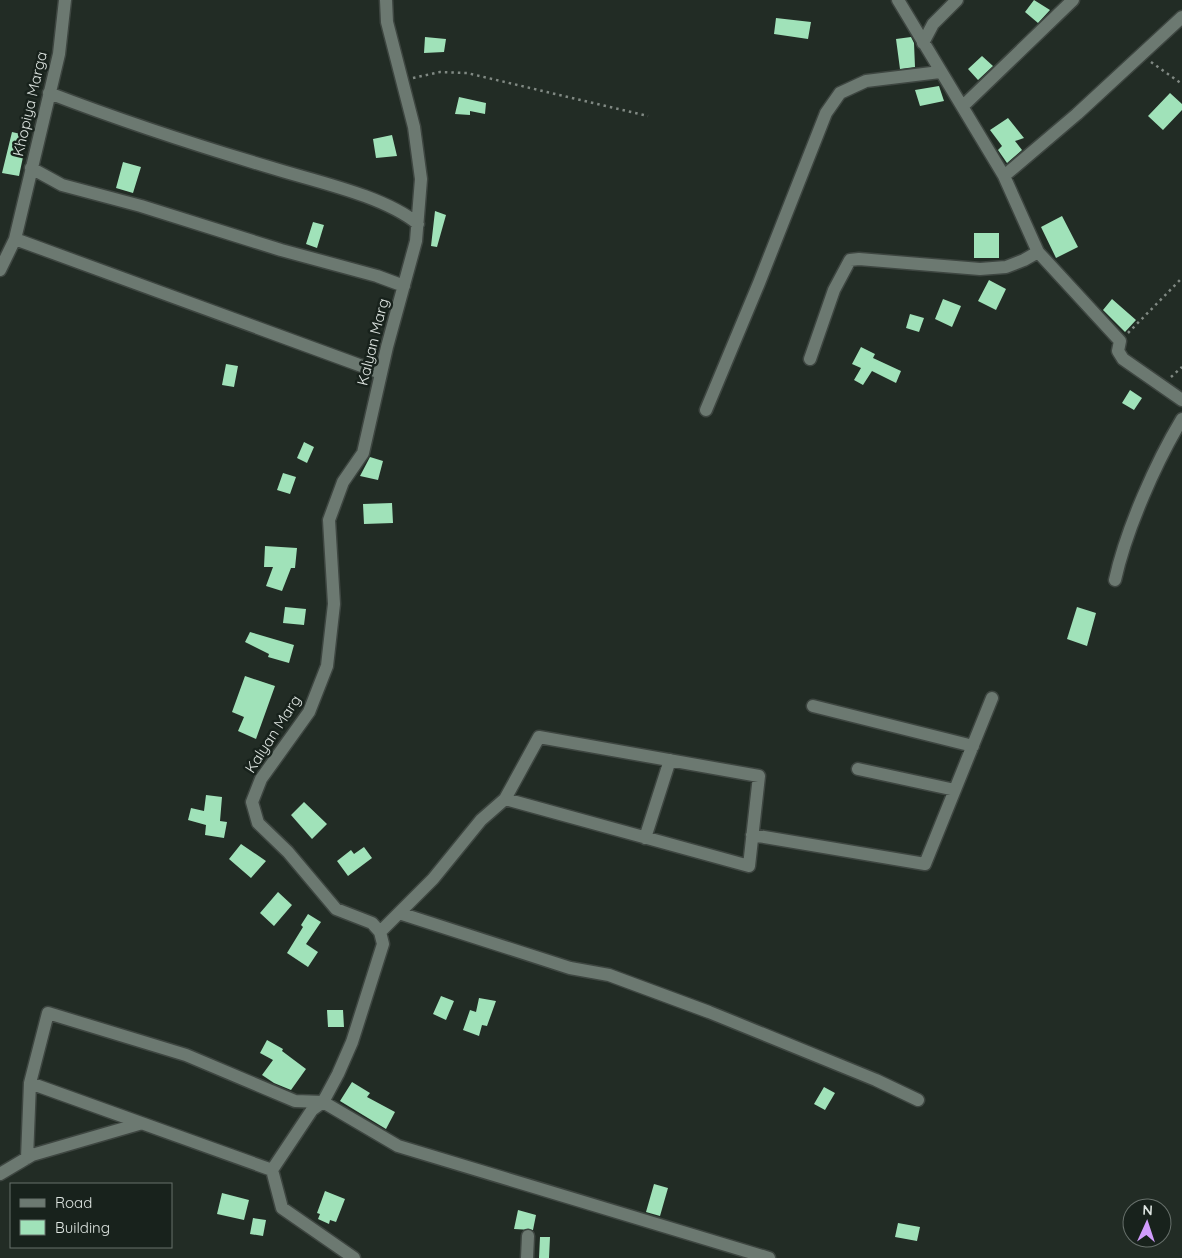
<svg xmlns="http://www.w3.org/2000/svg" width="1182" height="1258" viewBox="0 0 1182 1258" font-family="Quicksand,sans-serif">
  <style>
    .building { fill: #a0e2b9 }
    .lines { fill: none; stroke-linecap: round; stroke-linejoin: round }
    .minor-casing { stroke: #3e4641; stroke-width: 15 }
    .path { stroke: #808983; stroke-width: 2.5; stroke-dasharray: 2.5 4; stroke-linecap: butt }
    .minor { stroke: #6c7971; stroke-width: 12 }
    .labels { text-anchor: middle; stroke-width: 5; stroke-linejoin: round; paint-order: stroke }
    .street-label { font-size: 15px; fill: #dee5e1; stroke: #18221c }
  </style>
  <rect width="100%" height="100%" fill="#222c25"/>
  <!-- building -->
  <path class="building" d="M1034,0L1050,10L1038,23L1025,12Z
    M776,18L811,22L808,39L774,34Z
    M425,37L446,39L444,52L424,53Z
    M911,37L914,43L915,67L900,69L896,39Z
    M982,56L993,66L978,80L968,69Z
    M939,86L944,101L920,106L915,90Z
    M1170,93L1182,104V110L1163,130L1148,116Z
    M459,97L486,103L485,114L470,111V115L455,114Z
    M1008,118L1024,138L1015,141L1022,150L1007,163L998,150L1002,146L990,130Z
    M12,132L25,135L19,157H23L19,176L2,173Z
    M392,135L397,156L376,158L373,139Z
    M123,162L141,167L133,193L116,188Z
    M435,211L446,215L437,247L431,246Z
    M1062,216L1078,247L1056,258L1041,227Z
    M313,222L324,225L317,248L306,244Z
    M974,233H999V258H974Z
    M989,280L1006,289L996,310L978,301Z
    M943,299L961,306L952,327L935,319Z
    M1112,299L1136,320L1125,332L1103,310Z
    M910,314L924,318L919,332L906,328Z
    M861,347L875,354L873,358L901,371L896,383L872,371L863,385L854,380L861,368L852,364Z
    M226,364L238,366L234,387L222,385Z
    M1130,390L1142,398L1134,410L1122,403Z
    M304,442L314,447L307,463L297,458Z
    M370,457L383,461L378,480L360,476Z
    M283,473L296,477L290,494L277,490Z
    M392,503L393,523L364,524L363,504Z
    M265,546L297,548L295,568H291L282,591L266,586L273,567H264Z
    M285,607L306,609L304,625L283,623Z
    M1077,607L1096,613L1087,646L1067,639Z
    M250,632L294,645L289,663L268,657L269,654L245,642Z
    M245,676L275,686L256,739L238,731L244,717L232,712Z
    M206,795L222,797L220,821L227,822L224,838L205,835L206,825L188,820L191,808L204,811Z
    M304,802L327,824L312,839L291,815Z
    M241,844L266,861L251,878L229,859Z
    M364,847L372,858L348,876L337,861L351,850L354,854Z
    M278,892L292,905L274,926L260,913Z
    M308,914L321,922L306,944L318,952L308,967L287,953L303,927L301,925Z
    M441,996L454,1001L446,1020L433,1014Z
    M479,998L496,1001L487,1026L482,1025L479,1036L463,1030L470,1010L476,1012Z
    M327,1010H343L344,1027H328Z
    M267,1040L283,1049L282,1051L306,1069L291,1090L274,1083L262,1075L273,1060L260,1053Z
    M352,1082L370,1093L367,1097L395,1112L386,1129L340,1101Z
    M824,1087L835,1093L825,1110L814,1104Z
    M654,1184L668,1188L660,1216L646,1212Z
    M325,1191L345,1199L336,1222L330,1220L329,1224L318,1219L320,1214L317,1213Z
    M222,1193L249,1200L244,1220L217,1214Z
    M518,1210L536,1215L533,1230L514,1229Z
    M253,1218L266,1220L263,1236L250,1234Z
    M898,1223L920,1227L917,1241L895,1237Z
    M540,1237H550L549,1258H539Z"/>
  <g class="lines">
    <defs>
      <path id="minor" d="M898,0L1004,176L1038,252L1120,341L1118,351L1123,359L1182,400
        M923,43L933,24L957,0
        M49,93C122,121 195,145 269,167C313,181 383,195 418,224
        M963,106L1073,0
        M31,168L62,185L141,206L281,250L377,276L404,286
        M1004,176L1077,114L1182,17
        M15,239L381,373
        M0,270L15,239L59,54L65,0
        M810,359L834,290L850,260L859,259L980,269L1006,267L1024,260L1038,252
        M706,410L759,283L826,113L840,93L866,81L940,72
        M1115,580C1126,530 1156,462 1182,419
        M813,706L973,746
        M858,769L955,790
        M752,835L925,864L992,698
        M645,838L670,760
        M399,913L570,968L609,975L709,1012L876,1080L918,1100
        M380,932L433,879L481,820L505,799L539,737L759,776L749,866L505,799
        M27,1158L30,1083
        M272,1170L30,1083L48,1013L186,1055L295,1101L323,1102L398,1146L769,1258
        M0,1174L32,1155L139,1124
        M354,1258L282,1208L272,1170L312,1110L323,1102L338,1074L352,1042L383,944L380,932L372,923L336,909L288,852L258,823L252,802L261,779L309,712L327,666L334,604L329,520L343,482L363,453L387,347L416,241L421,179L414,127L387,22L386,0
        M527,1258L528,1236"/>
    </defs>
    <!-- minor casing -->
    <use href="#minor" class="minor-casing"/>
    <!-- path -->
    <path class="path" d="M1151,62L1182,84
      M413,78L440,72L467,73L648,116
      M1128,333L1182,278
      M1171,377L1182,367"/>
    <!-- minor -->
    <use href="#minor" class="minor"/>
  </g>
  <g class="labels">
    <!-- street labels -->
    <g class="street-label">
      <text transform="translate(30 104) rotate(-77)" y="5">Khopiya Marga</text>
      <text transform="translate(373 342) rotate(-76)" y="5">Kalyan Marg</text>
      <text transform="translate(273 734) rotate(-57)" y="5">Kalyan Marg</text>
    </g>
  </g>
  <!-- legend -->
  <rect x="10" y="1183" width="162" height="65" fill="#18221c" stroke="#67706b"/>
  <rect x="20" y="1199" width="25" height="8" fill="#6c7971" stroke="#67706b"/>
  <text x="55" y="1208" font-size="15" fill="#dee5e1">Road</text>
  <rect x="20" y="1220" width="25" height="15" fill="#a0e2b9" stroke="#67706b"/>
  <text x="55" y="1233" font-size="15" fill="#dee5e1">Building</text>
  <!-- north arrow -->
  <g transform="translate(1147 1223) rotate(3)"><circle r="24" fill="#18221c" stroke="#67706b"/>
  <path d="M0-4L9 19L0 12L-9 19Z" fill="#d29dfd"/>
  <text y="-8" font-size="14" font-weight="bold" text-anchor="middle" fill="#dee5e1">N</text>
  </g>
</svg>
